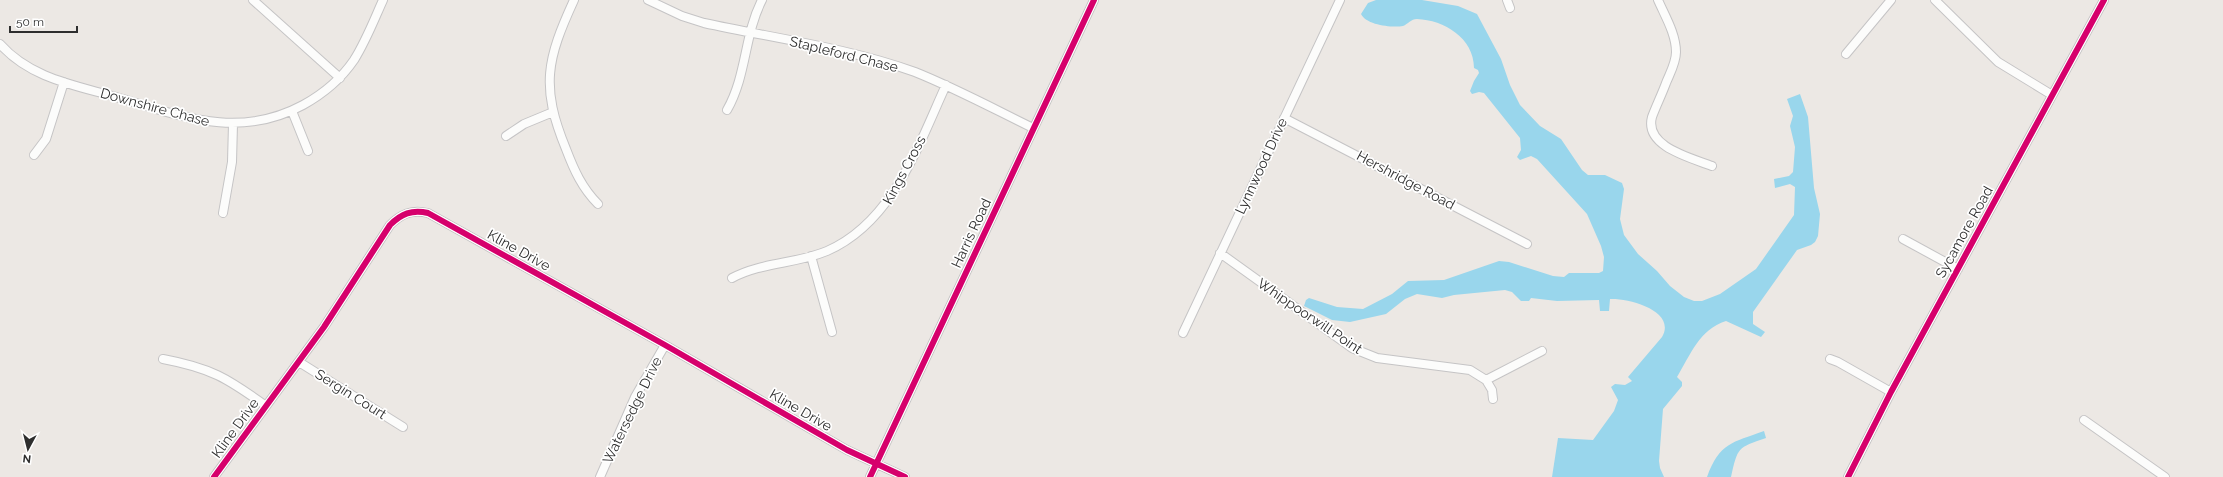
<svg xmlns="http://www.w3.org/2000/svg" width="2223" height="477" viewBox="0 0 2223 477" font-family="Raleway,sans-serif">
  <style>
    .water { fill: #99d6ec }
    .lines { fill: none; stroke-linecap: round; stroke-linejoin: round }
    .street-casing { stroke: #c5c4c5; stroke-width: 10 }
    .street { stroke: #fcfcfb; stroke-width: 8 }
    .cycleway-casing { stroke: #fff; stroke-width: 8 }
    .cycleway { stroke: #d6006c; stroke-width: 6 }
    .labels { text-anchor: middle; stroke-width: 3.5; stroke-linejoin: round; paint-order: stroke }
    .street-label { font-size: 14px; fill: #2e2e2e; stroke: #fff }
  </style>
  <rect width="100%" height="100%" fill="#ece8e4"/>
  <!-- water -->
  <path class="water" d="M1376,0H1422L1458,6L1477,14L1501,59L1510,85L1520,105L1540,126L1561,139L1582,170L1588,175H1605L1622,183L1624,189L1620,219L1624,235L1638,254L1657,271L1670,286L1684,297L1694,301H1702L1720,294L1756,269L1794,215L1795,187L1790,184L1775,188L1774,179L1789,176L1793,172L1795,147L1790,126L1793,116L1787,99L1800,94L1808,117L1814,188L1820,214L1818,236L1815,242L1811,245L1797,250L1753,312V324L1765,332L1761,337L1726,321C1699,330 1691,354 1677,377L1682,382V386L1663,409L1659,461L1660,468L1664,477H1552L1558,438L1593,440L1614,411L1618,400L1611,387L1615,384L1625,385L1632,381L1628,377L1662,337C1677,311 1629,298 1610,299L1609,311H1600L1599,300L1557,301L1531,298L1529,301H1521L1512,292L1505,290L1454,295L1442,298L1417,294L1405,299L1386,314L1350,322L1332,320L1304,306L1306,300L1309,298L1337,307L1363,309L1392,294L1408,281L1444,280L1499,261L1509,262L1553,276L1564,277L1569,273H1599L1603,271L1604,257L1601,246L1587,214L1537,159L1531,156L1520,160L1517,157L1521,150L1520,138L1484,93L1479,92L1472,94L1470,91L1474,81L1479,73L1478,70L1474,68C1474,38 1444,20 1417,19C1411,19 1408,24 1403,26C1392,28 1366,25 1361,14L1368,3Z
    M1764,431L1766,438C1737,448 1738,447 1731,477H1707C1720,442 1732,443 1764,431Z"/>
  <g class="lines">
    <defs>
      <path id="street" d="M253,0L340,78
        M574,0C547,59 540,86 566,149C574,170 582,188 598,204
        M648,0L682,16L704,23C773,38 849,48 915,72C955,88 994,109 1033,128
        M1507,0L1510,8
        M1658,0C1665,16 1676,34 1676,52C1676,63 1670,73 1666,83C1662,94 1656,106 1652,117C1644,147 1692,158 1712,166
        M1935,0L1998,62L2052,95
        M0,44C30,78 74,85 116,97C181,116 238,140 303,105C323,94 341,79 354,60C366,41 374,20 383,0
        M1846,54L1891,0
        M727,110C747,75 744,35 762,0
        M292,111L308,151
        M1284,118L1527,244
        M506,136L524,124L553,112
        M34,155L46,139L64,82
        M223,213L232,162L233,124
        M1903,239L1958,269
        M1220,253L1352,348L1377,358L1470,370L1486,380L1492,390L1493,399
        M811,256L832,332
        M732,278C762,262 796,264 827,251C893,222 918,146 946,85
        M1183,333L1340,0
        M163,359C211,368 227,378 266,406
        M1830,359L1838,362L1891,392
        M299,362L403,427
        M1486,380L1542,351
        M2084,420L2165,477
        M214,477L324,327L390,225C401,214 412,209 428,213L665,345L847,450L905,477
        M600,477L635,397L665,345
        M870,477L1094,0
        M1848,477L1891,392L2104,0"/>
    </defs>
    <!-- street casing -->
    <use href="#street" class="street-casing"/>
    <!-- street -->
    <use href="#street" class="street"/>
    <defs>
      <path id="cycleway" d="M214,477L324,327L390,225C401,214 412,209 428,213L665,345L847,450L905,477
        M870,477L1094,0
        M1848,477L1891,392L2104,0"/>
    </defs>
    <!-- cycleway casing -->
    <use href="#cycleway" class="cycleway-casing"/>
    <!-- cycleway -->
    <use href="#cycleway" class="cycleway"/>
  </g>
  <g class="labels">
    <!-- street labels -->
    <g class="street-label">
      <text transform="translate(844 54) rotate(14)" y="5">Stapleford Chase</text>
      <text transform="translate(155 107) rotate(15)" y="5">Downshire Chase</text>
      <text transform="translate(1261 166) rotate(-65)" y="5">Lynnwood Drive</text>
      <text transform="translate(904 170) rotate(-62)" y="5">Kings Cross</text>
      <text transform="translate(1406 180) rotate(28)" y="5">Hershridge Road</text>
      <text transform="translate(1964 232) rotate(-61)" y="5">Sycamore Road</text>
      <text transform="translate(971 233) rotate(-65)" y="5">Harris Road</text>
      <text transform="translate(519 250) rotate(29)" y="5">Kline Drive</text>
      <text transform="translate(1310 316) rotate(34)" y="5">Whippoorwill Point</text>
      <text transform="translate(351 394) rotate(32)" y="5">Sergin Court</text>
      <text transform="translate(632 410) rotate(-64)" y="5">Watersedge Drive</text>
      <text transform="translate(801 410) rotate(30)" y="5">Kline Drive</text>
      <text transform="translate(235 428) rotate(-54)" y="5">Kline Drive</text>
    </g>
  </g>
  <!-- north arrow -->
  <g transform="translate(28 449) rotate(187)" stroke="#ffffff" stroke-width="3" paint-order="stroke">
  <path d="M0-3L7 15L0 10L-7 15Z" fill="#2e2e2e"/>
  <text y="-6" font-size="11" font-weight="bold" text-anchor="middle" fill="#2e2e2e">N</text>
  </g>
  <!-- scale -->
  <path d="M10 26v6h67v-6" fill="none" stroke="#2e2e2e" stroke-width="2"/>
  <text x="16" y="26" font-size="12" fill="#2e2e2e" stroke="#ffffff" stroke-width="3" paint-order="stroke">50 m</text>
</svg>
